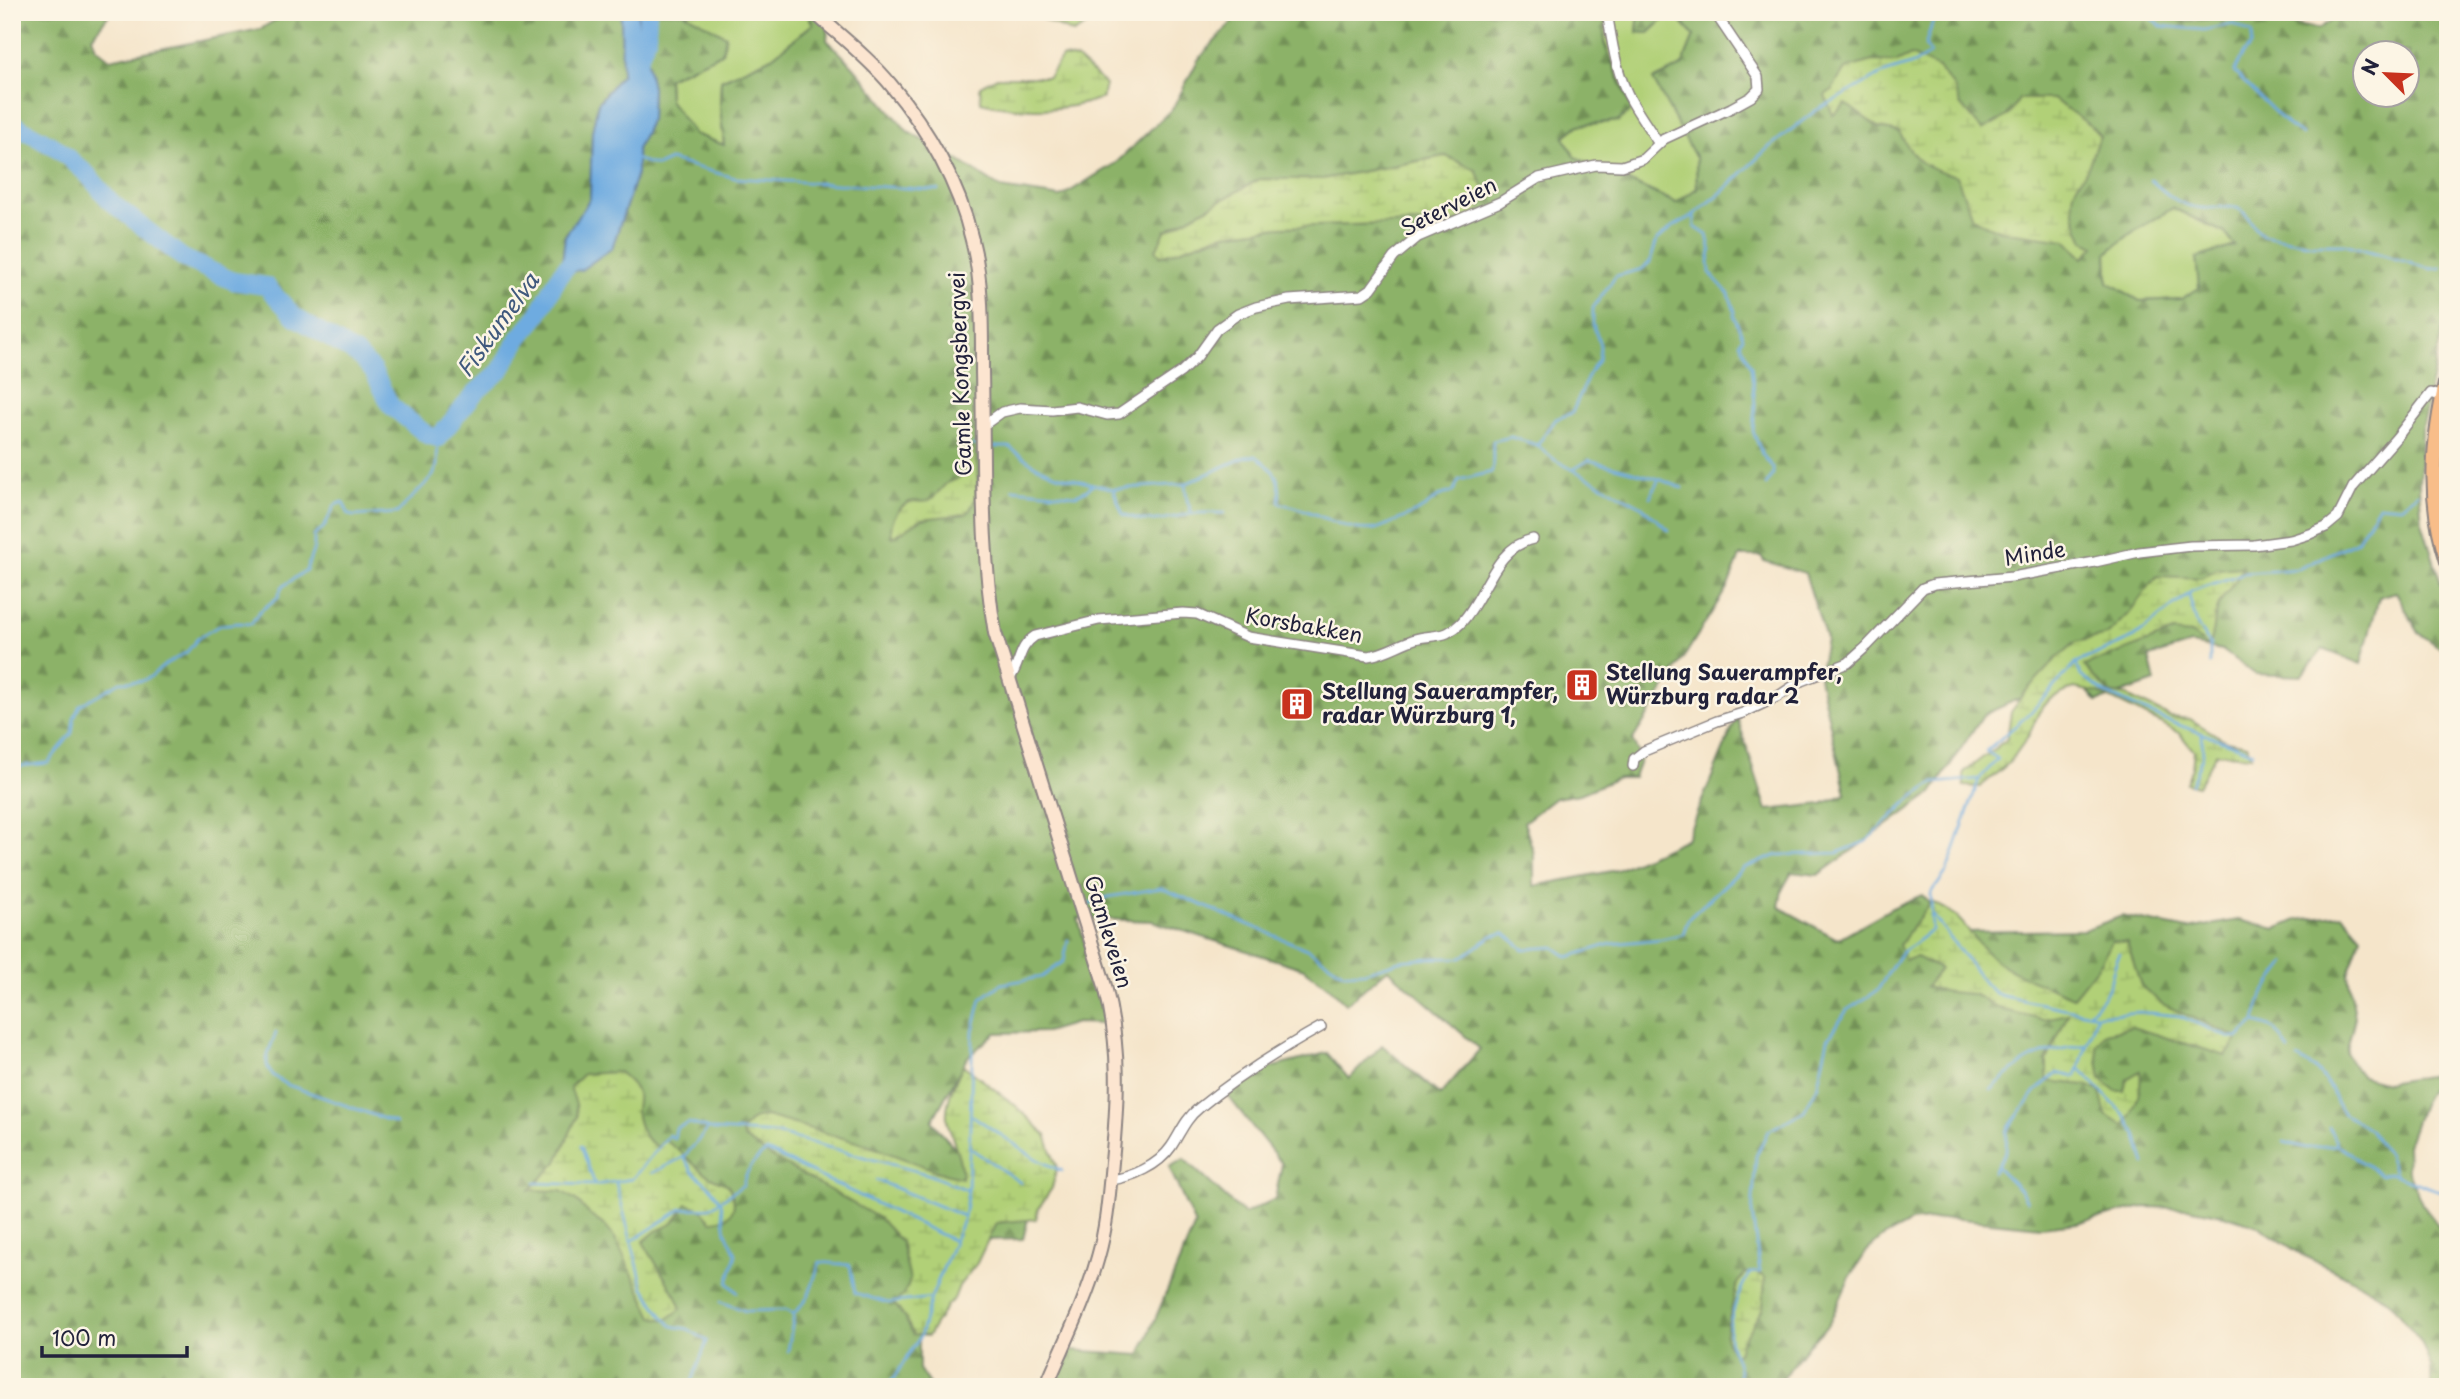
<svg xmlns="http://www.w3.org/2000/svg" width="2460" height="1399" viewBox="0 0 2460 1399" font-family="'Playpen Sans',sans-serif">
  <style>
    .grass { fill: #b1d077; stroke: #6a7959; stroke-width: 2 }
    .forest { fill: url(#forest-firs); stroke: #576a52; stroke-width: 2; fill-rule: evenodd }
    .wetland { fill: url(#wetland-marsh); stroke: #6a7959; stroke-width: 2 }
    .water { fill: #6eabe0; stroke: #48668e; stroke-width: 2 }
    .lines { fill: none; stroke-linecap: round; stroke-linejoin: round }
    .stream { stroke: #6eabe0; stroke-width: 2.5 }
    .river { stroke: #6eabe0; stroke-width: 18 }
    .minor-casing { stroke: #8c8482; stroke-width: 12 }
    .secondary-casing { stroke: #8c8482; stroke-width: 16 }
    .primary-casing { stroke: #8c8482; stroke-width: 18 }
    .minor { stroke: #fff; stroke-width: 9 }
    .secondary { stroke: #fce5d0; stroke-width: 12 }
    .primary { stroke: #f8bd89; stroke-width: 14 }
    .labels { text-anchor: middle; stroke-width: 5; stroke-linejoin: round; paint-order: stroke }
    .street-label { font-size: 21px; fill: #22223b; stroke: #fcf5e5 }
    .poi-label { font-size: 21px; font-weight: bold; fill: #22223b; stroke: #fcf5e5; text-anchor: start }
    .water-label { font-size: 23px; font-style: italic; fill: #40597d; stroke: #fcf5e5 }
  </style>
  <defs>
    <pattern id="forest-firs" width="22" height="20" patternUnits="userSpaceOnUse" patternTransform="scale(1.75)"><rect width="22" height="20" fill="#8cb268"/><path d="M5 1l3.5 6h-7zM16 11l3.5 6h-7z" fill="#729057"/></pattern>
    <pattern id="wetland-marsh" width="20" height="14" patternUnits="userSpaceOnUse" patternTransform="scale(1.75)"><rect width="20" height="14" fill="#b1d077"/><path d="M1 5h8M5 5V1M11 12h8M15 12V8" fill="none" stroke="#98b268"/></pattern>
  </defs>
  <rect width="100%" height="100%" fill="#fcf5e5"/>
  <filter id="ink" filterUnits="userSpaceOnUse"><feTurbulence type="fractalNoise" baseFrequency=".0143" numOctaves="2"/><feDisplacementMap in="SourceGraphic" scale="14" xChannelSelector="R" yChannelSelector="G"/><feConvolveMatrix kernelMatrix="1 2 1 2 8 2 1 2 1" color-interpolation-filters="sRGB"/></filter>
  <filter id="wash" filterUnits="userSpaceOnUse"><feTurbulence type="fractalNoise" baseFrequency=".00686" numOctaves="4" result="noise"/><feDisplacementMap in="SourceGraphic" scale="28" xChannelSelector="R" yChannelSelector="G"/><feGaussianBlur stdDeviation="1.57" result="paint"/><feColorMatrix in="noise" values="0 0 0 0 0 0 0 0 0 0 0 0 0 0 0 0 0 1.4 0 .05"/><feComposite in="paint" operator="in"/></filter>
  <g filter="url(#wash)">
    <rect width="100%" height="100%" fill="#f5e5ca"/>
    <!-- grass -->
    <path class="grass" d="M683,12H806L813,24L772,57L721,80L720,106L724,145L694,134L669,100L668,78L693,67L726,37Z
      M1606,12H1639L1637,32L1649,33L1672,12L1694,36L1682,66L1654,80L1696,158L1697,189L1677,203L1575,157L1564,137L1579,125L1619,121L1628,97L1604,42Z
      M2173,208L2225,233L2235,246L2200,289L2181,299L2140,301L2108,282L2107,253L2131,233Z"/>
    <!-- forest -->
    <path class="forest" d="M12,12H111L92,37L96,48L110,59L260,29L289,12H621L622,74L598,103L592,132L590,199L565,236L561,273L612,248L637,173V149L651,119L652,88L637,12H683L726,36L722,53L668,78L669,100L694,134L724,145L720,106L721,80L772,57L813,24L806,12H830L827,40L853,66L908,132L955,158L1001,188L1061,197L1117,162L1173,108L1198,60L1241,12H1606L1604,43L1632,109L1619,121L1579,125L1564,137L1575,157L1676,203L1697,188L1696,158L1653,80L1682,66L1694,36L1672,12H2171L2180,21L2249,16L2318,29L2344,12H2434L2448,20V304L2421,431L2419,487L2422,522L2448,606V653L2419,633L2396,592L2379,597L2361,664L2323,649L2301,676L2255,674L2222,650L2191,644L2149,657L2155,682L2097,702L2073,674L1983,715L1932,793L1818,875L1792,872L1782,890L1779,907L1837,939L1892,908L1922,895L1947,922L1963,932L2084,930L2122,916L2188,929L2238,920L2276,929L2297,920L2342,914L2361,936L2348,974L2355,1017L2346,1054L2361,1076L2387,1083L2439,1074L2422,1104L2407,1146L2408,1171L2422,1204L2448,1238V1387H2431V1367L2421,1342L2388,1300L2341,1273L2304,1256L2258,1226L2224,1215L2188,1208L2144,1207L2077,1223L2041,1227L1950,1218L1911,1222L1883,1237L1867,1251L1849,1279L1829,1324L1809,1344L1776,1387H1056L1071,1350L1140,1355L1195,1225L1169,1167L1184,1159L1244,1214L1275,1199L1282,1164L1228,1096L1262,1070L1327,1053L1349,1079L1382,1045L1440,1095L1480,1049L1388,969L1346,1004L1329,987L1304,969L1152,921L1078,918L1106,1024L1076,1023L1046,1032L995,1033L967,1058L932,1121C960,1159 993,1179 1032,1203L1023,1239L944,1241L919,1318V1369L931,1387H12ZM2366,52H2408V94H2366ZM1445,156L1455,222L1278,227L1224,234L1161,256L1165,231L1260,179H1323ZM2173,208L2225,233L2235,246L2196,258L2199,288L2181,299L2140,301L2108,282L2107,253L2131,233ZM1740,556H1761L1764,561L1805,573L1826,639L1819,677L1846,794L1822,804L1767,810L1737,717L1686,839L1617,870L1534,886V854L1524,822L1555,798L1580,794L1618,778H1634L1641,757L1632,741L1728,586Z
      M1639,12H1671L1649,33L1637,32Z"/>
    <!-- wetland -->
    <path class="wetland" d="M1028,12H1109L1073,33Z
      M1911,55L1938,68L1954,87L1960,104L1982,130L2009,115L2019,99H2053L2091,126L2100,136C2095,146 2092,156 2088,167C2085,175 2079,180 2076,187C2068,203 2077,225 2084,241L2095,246L2083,258L2066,240L2000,231L1972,218L1957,176C1923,167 1916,163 1899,132L1879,128L1846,104L1833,115L1825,95L1832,90L1845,69L1872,61L1897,62Z
      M1062,57L1077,59L1105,84L1102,98C1064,112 1019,112 981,102L980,86L997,77H1048Z
      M1446,156L1476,170L1485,190L1478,216L1455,222L1278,227L1224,234L1161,256L1156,250L1165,231L1260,179H1323Z
      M973,445C978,465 982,499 966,514L922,519L893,537C887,525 898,506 910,502C916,500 922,503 927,501C934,499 941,488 947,483C950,481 954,481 957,479C967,471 967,455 973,445Z
      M2242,567C2237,584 2224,592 2218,607C2213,620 2216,635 2208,646L2191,634L2173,632L2084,666L2109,693L2127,696L2170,717L2190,719L2226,741L2247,745L2251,756L2216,753L2198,786L2186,783L2192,768L2194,751L2180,734L2161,723L2099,693L2074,688L2050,699L2039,712L2029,735L2010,762L1980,787L1964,786V772L2007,739L2011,712L2023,694L2055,660L2076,642L2107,635L2128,614L2157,576L2201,578L2217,569Z
      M1931,902C1967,916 1966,934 1991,956C2013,976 2046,985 2073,997L2102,961L2112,941L2127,942L2141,986L2162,1004L2238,1038L2226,1056L2132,1027L2105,1033L2096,1046L2101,1079L2116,1091H2124L2127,1079L2140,1071C2143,1091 2134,1108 2125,1126L2106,1115L2100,1091L2086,1085L2047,1081V1060L2068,1014L2043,1019L2003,1010L1973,994L1948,992L1926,987L1940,969L1917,957L1905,960L1899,945Z
      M963,1065L1016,1106L1046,1135L1057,1168L1052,1188L1038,1209L1036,1219L996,1223L977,1263L959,1286L954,1299L947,1305L928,1336L913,1335C908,1320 902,1315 894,1303L904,1295L910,1280L901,1242L879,1218L773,1158L744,1138L741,1131L753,1119L766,1116L867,1145L945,1174L962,1178C961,1157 954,1144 948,1124C943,1105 955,1082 963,1065Z
      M619,1072C626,1078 635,1085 637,1094C638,1099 636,1105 636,1111C638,1125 644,1141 658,1147L664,1140C689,1155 698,1175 727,1184C739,1203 736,1220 711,1221L700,1208L687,1204L672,1224L656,1231L643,1242L677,1298L681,1309L666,1320L653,1317L615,1238L605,1226L591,1216L576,1200L561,1191L530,1190L557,1162L577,1117L576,1104L570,1087L583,1074Z
      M1745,1273H1757L1765,1277L1763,1308L1741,1343L1738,1353L1734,1355L1725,1337L1737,1284Z"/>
    <!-- water -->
    <path class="water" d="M621,12H637L652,88L651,119L637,149V173L612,248L581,270L561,273L565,236L590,199L592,132L598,103L622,74Z"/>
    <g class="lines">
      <!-- stream -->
      <path class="stream" d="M2150,12L2153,20L2161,26L2204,30L2234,24L2252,33L2251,46L2243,54L2234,72L2289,126L2302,135
        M635,159L657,166L670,160L735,178L938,190
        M2151,180C2168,196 2185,210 2209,208C2220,208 2226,204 2237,208C2250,213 2251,228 2263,235L2311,244H2345L2431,269L2441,268
        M1694,214L1695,227L1707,235L1711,252L1709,261L1710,273L1729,294L1735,312L1734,316L1743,337L1740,342L1751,366L1755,404L1753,431L1762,454L1773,468V475L1766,485
        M1538,444L1556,419L1572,413L1590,372L1599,359L1600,345L1593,324V308L1616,276L1642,269L1650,262L1657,240L1674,226L1691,217L1722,192L1768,148L1815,111L1882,74L1913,64L1931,53L1925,46L1936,12
        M973,445H976
        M993,447H1009L1036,466L1057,475L1113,489L1185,484L1245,457L1256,456C1275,470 1282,479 1279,502L1282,504C1313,508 1344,534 1375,529C1381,528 1420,511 1425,507C1436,499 1439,494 1453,492L1459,480L1492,472C1494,461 1492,451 1493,441L1511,437L1537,445L1555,460L1641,506L1669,530
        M1574,469L1589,460L1659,479L1682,488
        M2447,483H2448
        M1185,484L1187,500L1192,514
        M1013,489L1076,495L1087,490L1092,485
        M1113,489L1123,514C1152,526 1162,518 1191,514C1202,512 1214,513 1225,513
        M1650,497L1659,479
        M2189,596L2197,625L2210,644V664
        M2076,663L2081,676L2105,693L2165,720L2253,752
        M12,767L48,763L72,733L74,718L80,705L120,682L142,681L150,677L166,664L187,652L198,638L220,625L239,623L251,624L259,612L278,597L282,587L306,570L314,548V536L324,527L335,505L343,502L349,515L354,516L397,513L433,476L437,466L438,438
        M2191,784L2203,755L2202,734
        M1085,906L1108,897L1161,888L1309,950L1344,973L1364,972L1400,961L1430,958H1461L1492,936L1504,933L1524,949L1554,947L1568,957L1611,944L1661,939L1683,934L1688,919L1743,868L1778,855L1837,853L1867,841L1910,799L1934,783L1979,779L1998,759L1986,751L2028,715L2076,663L2135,637L2192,591L2244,573L2298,569L2357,541L2379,505L2401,507L2418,493
        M1932,914L1985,984L1995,993L2003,996L2097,1015L2141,1012L2180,1016L2230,1038H2238L2255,1022C2277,1027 2278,1032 2289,1051
        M2089,1013C2095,1006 2103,999 2107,991C2113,978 2113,965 2120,953
        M2097,1015L2079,1068L2126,1117L2136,1134L2145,1164
        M2255,1020L2263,994L2286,963
        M276,1033C265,1060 259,1071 288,1085L396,1123
        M2298,1058L2315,1069L2331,1088L2336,1102L2344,1114L2369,1129L2387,1153L2396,1175
        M1991,1090C2026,1056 2038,1052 2086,1045
        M973,1116L1038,1160L1062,1171
        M2329,1127L2337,1145L2381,1175L2389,1173L2440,1191L2448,1190
        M707,1130L684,1157L692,1171L710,1187L721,1202L726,1232L736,1254L728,1283L737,1292
        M2284,1142L2306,1148L2336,1145
        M581,1146L595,1185
        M970,1148L1021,1183
        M1997,1167L2021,1191L2027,1201
        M1993,1172L2006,1151L2007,1131L2012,1123L2036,1091L2057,1073L2075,1077L2079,1068
        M652,1173L684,1157
        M876,1180L963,1216
        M535,1183L595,1185L632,1179L669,1135L674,1139L676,1128L689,1123L714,1130L779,1134L927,1174L968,1190
        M616,1183L643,1286L661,1314L672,1326L688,1329L707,1341L690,1387
        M632,1241L681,1209L710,1208L743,1185C745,1171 756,1158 767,1151L954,1241
        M721,1302L746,1311L786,1310L794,1314
        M788,1351L794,1314L808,1297L820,1262L850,1265L855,1293L888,1303L931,1298
        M888,1387L920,1337L931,1298L964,1217L968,1190L973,1031L981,999L1001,984L1042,977L1064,961L1068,940
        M1733,1387L1738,1384C1743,1363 1730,1354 1729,1336C1728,1320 1741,1285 1750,1273L1760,1272L1752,1213L1756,1156L1768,1131L1804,1111L1817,1088L1828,1039L1847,1010L1877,991L1900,954L1932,930L1931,894L1947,871L1979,779"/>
      <!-- river -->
      <path class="river" d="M635,67L647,38L648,12
        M12,123L57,148L87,174L112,203L183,258L233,281L266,286L295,317L359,356L373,371L391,406L427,435L438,438L475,393L500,371L520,337L536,318L561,273L575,257"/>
    </g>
  </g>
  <g filter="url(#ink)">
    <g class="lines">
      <defs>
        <path id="minor" d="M1607,12C1612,42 1616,75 1632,102C1640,116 1650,130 1659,144
          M984,425L1002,412L1020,408L1052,410L1077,407L1107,415L1119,414L1181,372L1197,357L1217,329L1238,314L1256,307L1289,300L1362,295L1371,289L1394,257L1418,237L1500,202L1539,178L1596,165L1622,166L1643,159L1664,139L1731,108L1751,97L1759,89L1758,77L1719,19
          M1010,678C1021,663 1018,647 1035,636L1099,620L1183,613L1197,614L1248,637L1368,656C1385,654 1399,644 1415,639C1425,636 1437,637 1447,633C1451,631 1457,627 1460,624C1486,598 1493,548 1533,539
          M1633,766L1634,759L1644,751L1717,721L1743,713L1777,697L1801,681L1848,663L1867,646L1923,588L1934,584L2012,577L2095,562L2139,552L2191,546L2254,545L2291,540L2310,534L2326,527L2338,517L2353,487L2397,437L2431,393L2443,397
          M1111,1180C1132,1177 1158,1166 1171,1147C1180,1134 1185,1119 1199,1108C1237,1077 1278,1051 1321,1027"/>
        <path id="secondary" d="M814,12C840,36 869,58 891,85C928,129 959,184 972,240C983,283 982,328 982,372C984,458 980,548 995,633L1105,986C1121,1047 1118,1100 1112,1162C1109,1194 1107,1226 1098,1257C1086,1301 1064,1344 1046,1387"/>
        <path id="primary" d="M2448,375C2433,438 2427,499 2448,561"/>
      </defs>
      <!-- minor casing -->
      <use href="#minor" class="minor-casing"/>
      <!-- secondary casing -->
      <use href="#secondary" class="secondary-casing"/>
      <!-- primary casing -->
      <use href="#primary" class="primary-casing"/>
      <!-- minor -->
      <use href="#minor" class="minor"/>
      <!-- secondary -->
      <use href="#secondary" class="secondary"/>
      <!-- primary -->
      <use href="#primary" class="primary"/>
    </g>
  </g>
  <!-- icons -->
  <defs>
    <symbol id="building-square" viewBox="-11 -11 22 22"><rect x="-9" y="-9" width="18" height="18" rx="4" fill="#c8321e" stroke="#fcf5e5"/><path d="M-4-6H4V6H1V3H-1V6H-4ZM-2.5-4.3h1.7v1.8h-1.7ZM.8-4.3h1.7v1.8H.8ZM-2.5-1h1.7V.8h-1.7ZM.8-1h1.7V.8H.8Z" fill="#fff"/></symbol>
  </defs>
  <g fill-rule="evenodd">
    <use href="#building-square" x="1563" y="666" width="38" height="38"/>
    <use href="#building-square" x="1278" y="685" width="38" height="38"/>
  </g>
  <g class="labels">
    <!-- street labels -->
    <g class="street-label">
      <text transform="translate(1449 207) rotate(-27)" y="7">Seterveien</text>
      <text transform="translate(961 374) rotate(-92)" y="7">Gamle Kongsbergvei</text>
      <text transform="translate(2035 554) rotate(-9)" y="7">Minde</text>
      <text transform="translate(1304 626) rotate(10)" y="7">Korsbakken</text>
      <text transform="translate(1108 932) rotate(73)" y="7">Gamleveien</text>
    </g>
    <!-- poi labels -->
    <g class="poi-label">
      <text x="1606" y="680">Stellung Sauerampfer,<tspan x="1606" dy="24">Würzburg radar 2</tspan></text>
      <text x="1322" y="699">Stellung Sauerampfer,<tspan x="1322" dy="24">radar Würzburg 1,</tspan></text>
    </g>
    <!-- water labels -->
    <g class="water-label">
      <text transform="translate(498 325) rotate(-54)" y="8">Fiskumelva</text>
    </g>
  </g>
  <!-- margin -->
  <rect width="2460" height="1399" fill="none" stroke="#fcf5e5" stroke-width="42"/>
  <!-- north arrow -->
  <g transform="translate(2386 74) rotate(294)"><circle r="33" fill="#fcf5e5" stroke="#a5a1a1" stroke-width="2"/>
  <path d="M0-5L12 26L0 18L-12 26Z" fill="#c8321e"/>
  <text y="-10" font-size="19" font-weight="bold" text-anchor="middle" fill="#22223b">N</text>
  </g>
  <!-- scale -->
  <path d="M42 1346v10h145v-10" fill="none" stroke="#22223b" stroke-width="3.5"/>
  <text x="52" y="1346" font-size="21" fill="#22223b" stroke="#fcf5e5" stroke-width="5" paint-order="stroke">100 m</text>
</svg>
